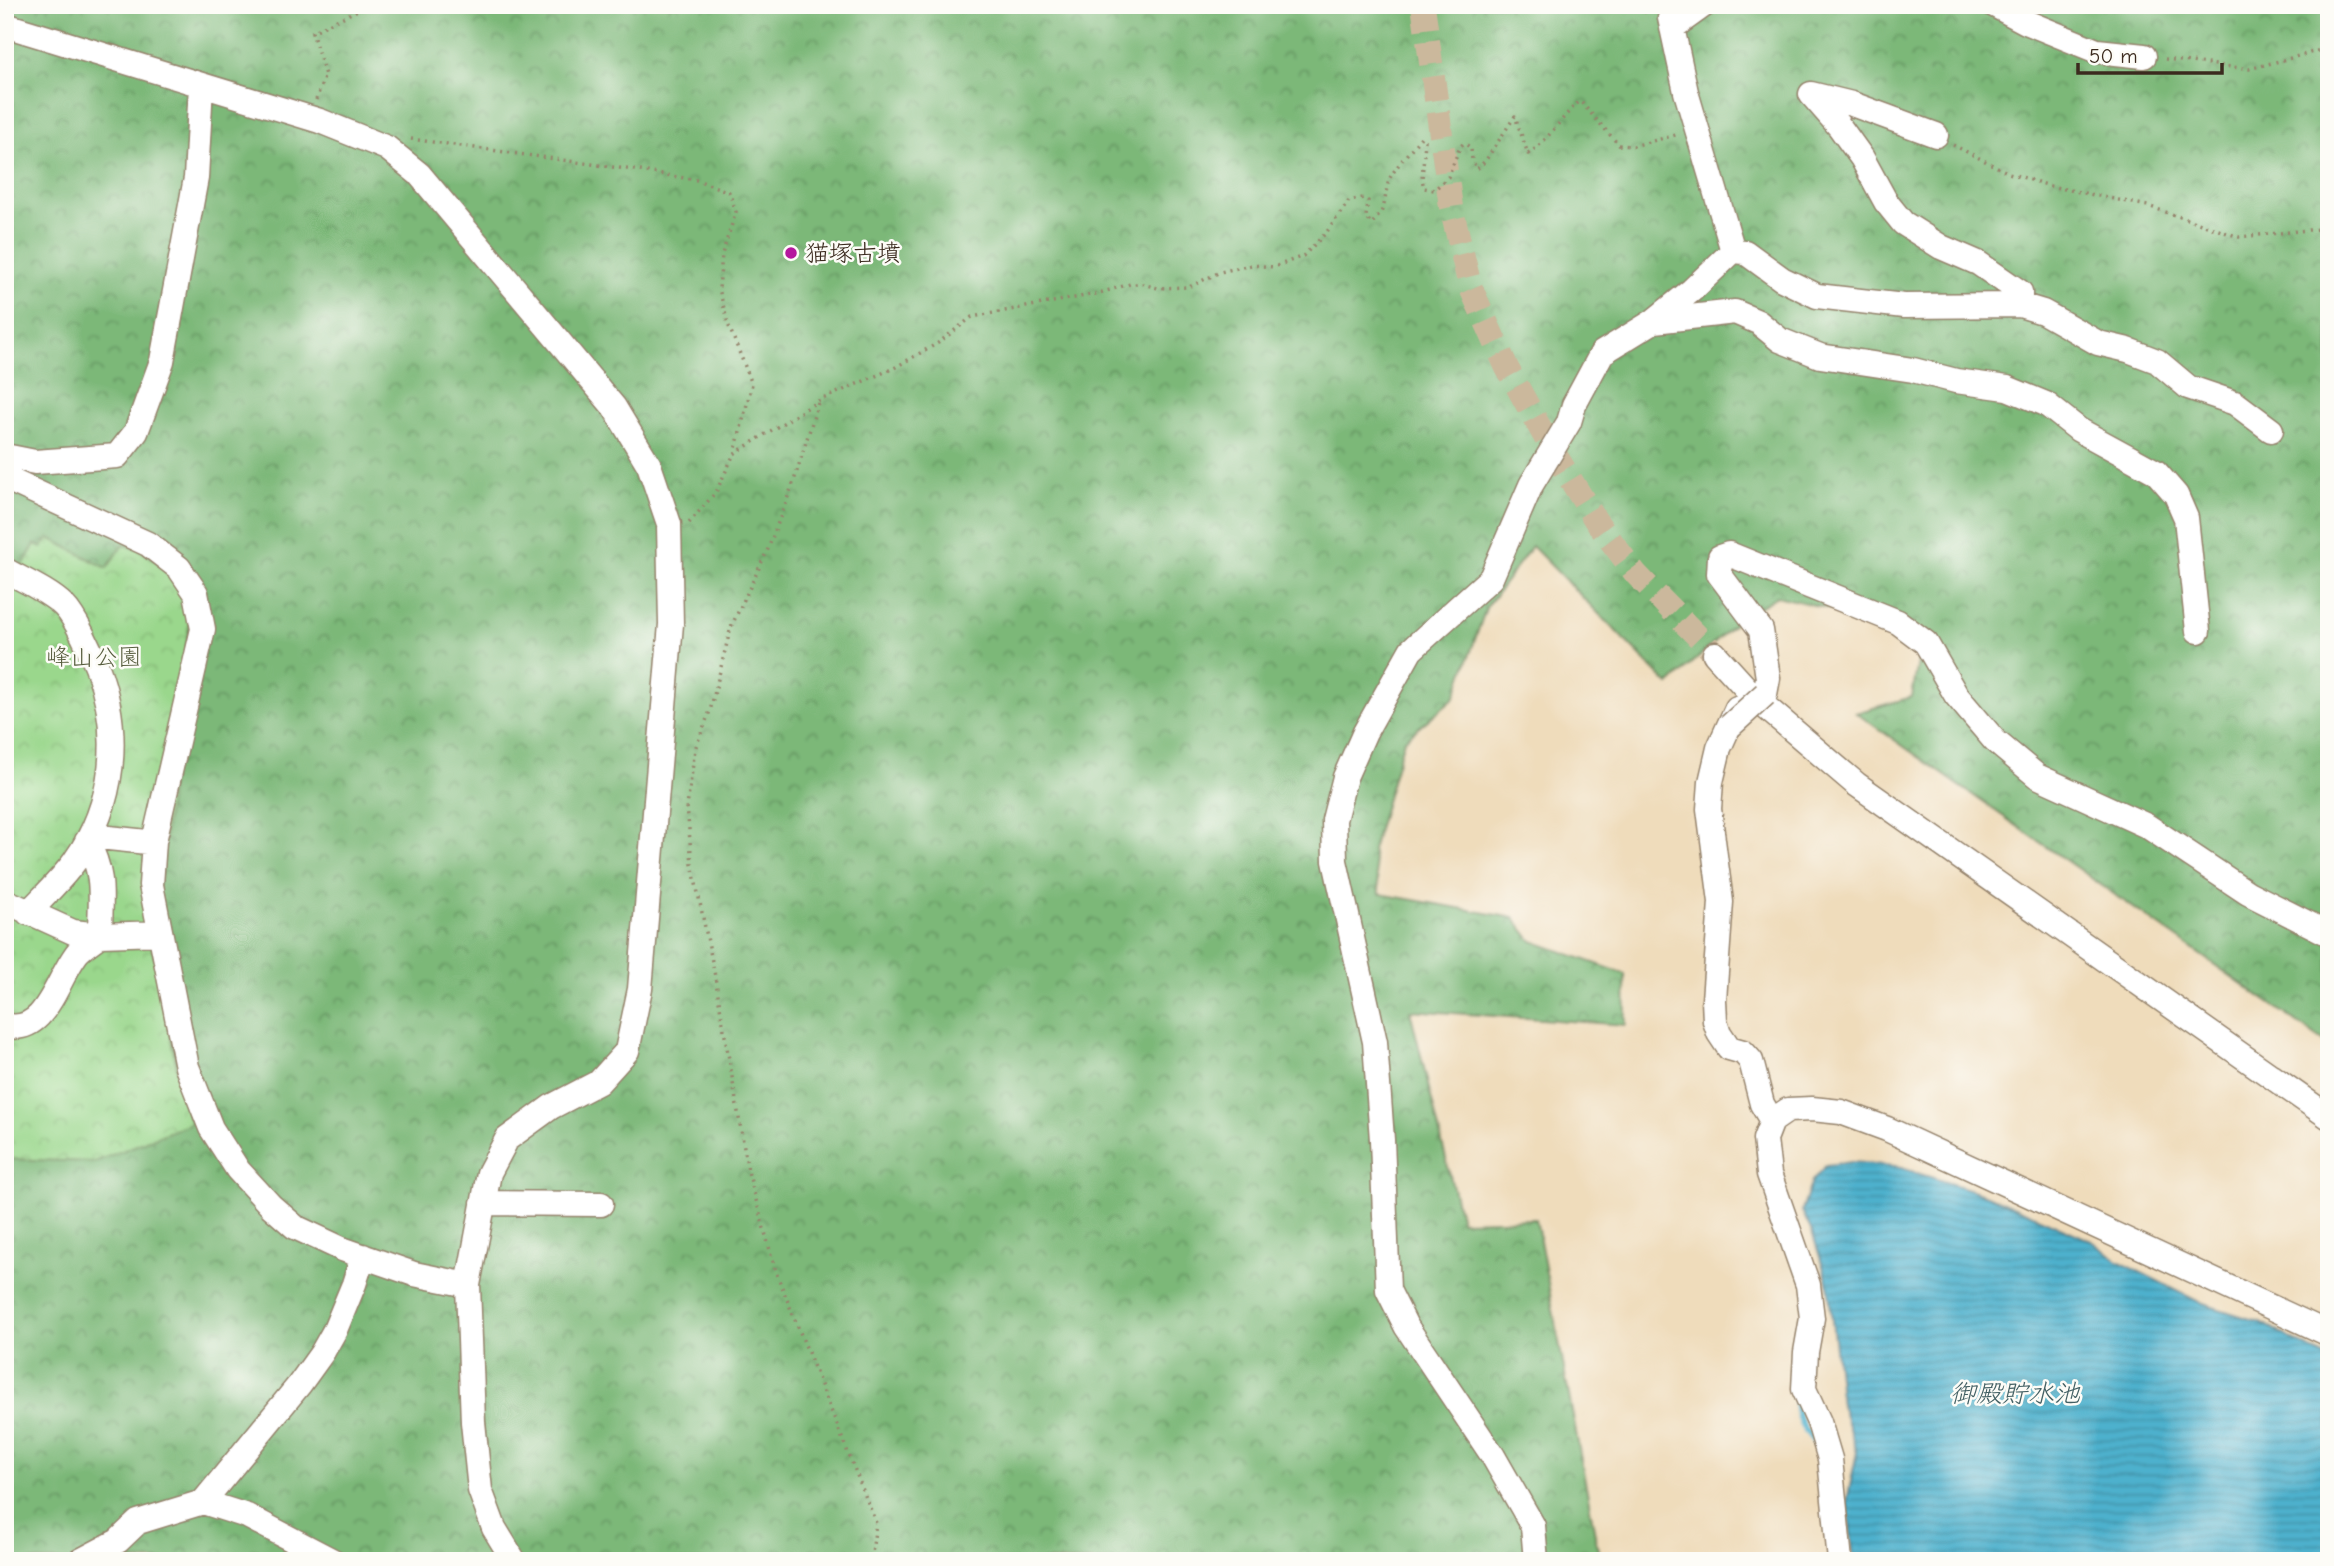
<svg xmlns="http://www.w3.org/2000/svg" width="2334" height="1566" viewBox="0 0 2334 1566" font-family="'Comic Neue','Klee One',sans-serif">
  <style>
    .forest { fill: url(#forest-crowns); stroke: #5b714b; stroke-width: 2 }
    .park { fill: url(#park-crowns); stroke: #6a8055; stroke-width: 2 }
    .water { fill: url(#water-rules); stroke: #446e76; stroke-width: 2 }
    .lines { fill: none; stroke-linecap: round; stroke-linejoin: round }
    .stream { stroke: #4eb1cd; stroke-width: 6 }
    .minor-tunnel { stroke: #cbb89c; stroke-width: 24; stroke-dasharray: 24 12; stroke-linecap: butt }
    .minor-casing { stroke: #95836c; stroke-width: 27 }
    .path { stroke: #95836c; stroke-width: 3.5; stroke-dasharray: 2 5; stroke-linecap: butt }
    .minor { stroke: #fff; stroke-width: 24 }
    .minor-bridge-casing { stroke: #95836c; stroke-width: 27; stroke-linecap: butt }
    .minor-bridge { stroke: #fff; stroke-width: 24 }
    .poi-dot { fill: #b5179e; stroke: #fdfcf7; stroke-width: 2.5 }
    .labels { text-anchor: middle; stroke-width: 5; stroke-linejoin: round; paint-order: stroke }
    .poi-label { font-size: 24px; fill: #3b2a1e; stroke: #fdfcf7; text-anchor: start }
    .park-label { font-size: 24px; fill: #585e3f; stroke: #fdfcf7 }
    .water-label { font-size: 26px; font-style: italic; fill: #436064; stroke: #fdfcf7 }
  </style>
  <defs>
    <pattern id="forest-crowns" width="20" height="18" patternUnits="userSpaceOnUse" patternTransform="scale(1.75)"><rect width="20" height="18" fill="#7bb878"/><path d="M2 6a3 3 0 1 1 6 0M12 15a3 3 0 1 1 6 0" fill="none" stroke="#669662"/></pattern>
    <pattern id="park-crowns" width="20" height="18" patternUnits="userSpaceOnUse" patternTransform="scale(1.75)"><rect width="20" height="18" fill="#9ad78c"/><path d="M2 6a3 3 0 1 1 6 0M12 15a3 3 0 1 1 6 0" fill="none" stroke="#86b978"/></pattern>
    <pattern id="water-rules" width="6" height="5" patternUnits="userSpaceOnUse" patternTransform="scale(1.75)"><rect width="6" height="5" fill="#4eb1cd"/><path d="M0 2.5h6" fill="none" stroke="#4290a6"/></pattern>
  </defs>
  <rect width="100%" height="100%" fill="#fdfcf7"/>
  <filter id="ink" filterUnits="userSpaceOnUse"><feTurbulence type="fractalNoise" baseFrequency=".0143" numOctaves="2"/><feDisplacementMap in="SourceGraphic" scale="14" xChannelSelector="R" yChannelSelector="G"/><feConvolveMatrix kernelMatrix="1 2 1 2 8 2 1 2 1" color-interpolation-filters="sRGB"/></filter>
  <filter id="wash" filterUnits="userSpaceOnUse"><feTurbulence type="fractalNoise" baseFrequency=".00686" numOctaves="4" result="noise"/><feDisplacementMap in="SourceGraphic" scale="28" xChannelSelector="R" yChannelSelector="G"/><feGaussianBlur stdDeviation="1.57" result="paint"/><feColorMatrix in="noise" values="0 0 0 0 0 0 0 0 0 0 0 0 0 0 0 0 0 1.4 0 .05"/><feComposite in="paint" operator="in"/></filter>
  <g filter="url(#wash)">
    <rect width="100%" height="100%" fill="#efdcbb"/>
    <!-- forest -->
    <path class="forest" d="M5,5H2329V1045L1856,713L1912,697L1919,656L1883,622L1777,596L1737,621L1669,685L1532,546L1486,608L1455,697L1404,740L1372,850L1380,894L1514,918L1532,941L1625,974L1626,1025L1410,1010L1461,1221L1536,1219L1600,1561H5Z"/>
    <!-- park -->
    <path class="park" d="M49,538L107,568L123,545L138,548L179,578L190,616L152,945L183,1098L191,1123L95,1162L5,1159V560L21,569L35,544L42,547Z"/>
    <!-- water -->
    <path class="water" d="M1852,1162L1895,1166L1987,1195L2090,1240L2118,1261L2203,1304L2260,1322L2329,1359V1561H1854L1847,1501L1857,1452L1841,1405L1828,1282L1812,1232L1802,1211L1812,1181L1826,1165Z"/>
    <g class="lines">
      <!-- stream -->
      <path class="stream" d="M1796,1394C1796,1419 1801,1426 1816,1444"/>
    </g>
  </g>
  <g filter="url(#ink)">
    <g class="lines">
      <!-- minor-tunnel -->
      <path class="minor-tunnel" d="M1423,5L1451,207L1470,286L1507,368L1550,446L1596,521L1636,574L1715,654"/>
      <defs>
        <path id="minor" d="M1679,5L1670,18L1686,92L1733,251L1745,252L1782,279L1817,296L1904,306L2020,305L2043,312L2098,343L2128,350L2157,361L2188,387L2235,403L2271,430
          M1994,5L2026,22L2097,51L2144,56
          M5,25L320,121L387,148L419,174L614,407L649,465L669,524L671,624L640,989L627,1051L599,1082L551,1107L507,1139L489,1173L468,1285L473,1422L480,1490L494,1528L514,1561
          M1672,28L1704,5
          M1936,135L1852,104L1811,94L1839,126L1862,158L1886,202L1903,223L1941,247L1978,263L2020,292V305
          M1655,320L1692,290L1733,251
          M5,456L35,462L117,456L136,432L162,361L196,178L201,85
          M5,478L148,544L179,568L196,593L203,629L154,841L151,885L187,1067L211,1128L238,1170L271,1206L295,1227L342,1249L414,1274L468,1285
          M5,570C23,580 50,592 64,606C76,618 91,652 97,667C122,732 115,804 75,861C61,880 44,896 28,913
          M1715,654L1755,698L1856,784L2329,1117
          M1765,694L1768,678L1761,630L1719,574L1720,557L1729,554L1898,622L1926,643L1956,695L1995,741L2037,776L2147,826L2248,893L2329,934
          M1737,708L1719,748L1711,782L1709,809L1721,902L1714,1000L1715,1021L1719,1033L1729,1048L1743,1052L1751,1061L1762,1104L1772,1121
          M92,832L99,837L147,842L154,841
          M5,901L73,932L100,935L160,933
          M5,1025C46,1037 57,977 78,952C84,946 93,940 100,935C100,897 106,877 87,841
          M483,1203L601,1204
          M203,1502L299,1385L322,1353L335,1330L354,1284L363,1256
          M80,1561L118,1541L138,1522L203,1502L247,1516L333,1561
          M1536,1561L1533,1526L1493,1456L1406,1326L1388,1290L1382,1140L1375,1042L1335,861L1334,820L1345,777L1365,732L1411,650L1491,578L1531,485L1569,422L1574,405L1602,353L1654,321L1735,312L1758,322L1780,340L1820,356L1913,370L1956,381L2007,388L2046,404L2079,430L2156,472L2176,495L2186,518L2198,631
          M1840,1561L1830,1459L1819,1422L1804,1389L1806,1352L1812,1318L1808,1285L1769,1174L1765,1139L1772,1121L1788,1110L1812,1109L1841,1112L1887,1129L2329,1334"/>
      </defs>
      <!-- minor casing -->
      <use href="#minor" class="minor-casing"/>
      <!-- path -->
      <path class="path" d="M1632,5L1649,14
        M2165,59L2249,69L2321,50L2329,44
        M316,100L325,75L312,32L368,5
        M411,139L634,170L697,180L729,192L736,212L722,254L719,289L728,324L752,384L735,452
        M1953,145L2009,173L2050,186L2148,206L2239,237L2329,228
        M818,403L794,481L768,549L731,627L710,711L695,749L687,807L692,864L714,971L748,1171L776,1272L876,1523L871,1561
        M689,523L716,492L734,454L818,401L894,368L938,343L972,317L1096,294L1130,284H1142L1158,288L1189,287L1220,272L1251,265L1274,267L1303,256L1326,233L1349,201L1363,198L1368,201L1366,216L1371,224C1390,207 1382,197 1390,178C1394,169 1414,146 1421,137L1425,141L1422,179L1424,188L1434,190L1448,177L1460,147L1464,143L1471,148L1472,160L1477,169L1486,160L1515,116L1528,154C1548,141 1561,117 1580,101L1619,145L1633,146L1676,135"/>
      <!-- minor -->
      <use href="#minor" class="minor"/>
      <defs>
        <path id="minor-bridge" d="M1730,726L1765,694"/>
      </defs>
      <!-- minor-bridge casing -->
      <use href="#minor-bridge" class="minor-bridge-casing"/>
      <!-- minor-bridge -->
      <use href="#minor-bridge" class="minor-bridge"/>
    </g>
  </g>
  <!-- markers -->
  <circle class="poi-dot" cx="791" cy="253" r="7"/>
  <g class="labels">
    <!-- poi labels -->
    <g class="poi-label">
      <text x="805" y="261">猫塚古墳</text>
    </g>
    <!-- park labels -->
    <g class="park-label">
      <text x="94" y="665">峰山公園</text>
    </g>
    <!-- water labels -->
    <g class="water-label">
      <text x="2015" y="1402">御殿貯水池</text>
    </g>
  </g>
  <!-- margin -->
  <rect width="2334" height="1566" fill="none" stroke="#fdfcf7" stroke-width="28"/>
  <!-- scale -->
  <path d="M2078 63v10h144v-10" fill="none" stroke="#3b2a1e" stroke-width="3.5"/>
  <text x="2089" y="63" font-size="21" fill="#3b2a1e" stroke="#fdfcf7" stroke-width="5" paint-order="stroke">50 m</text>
</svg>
